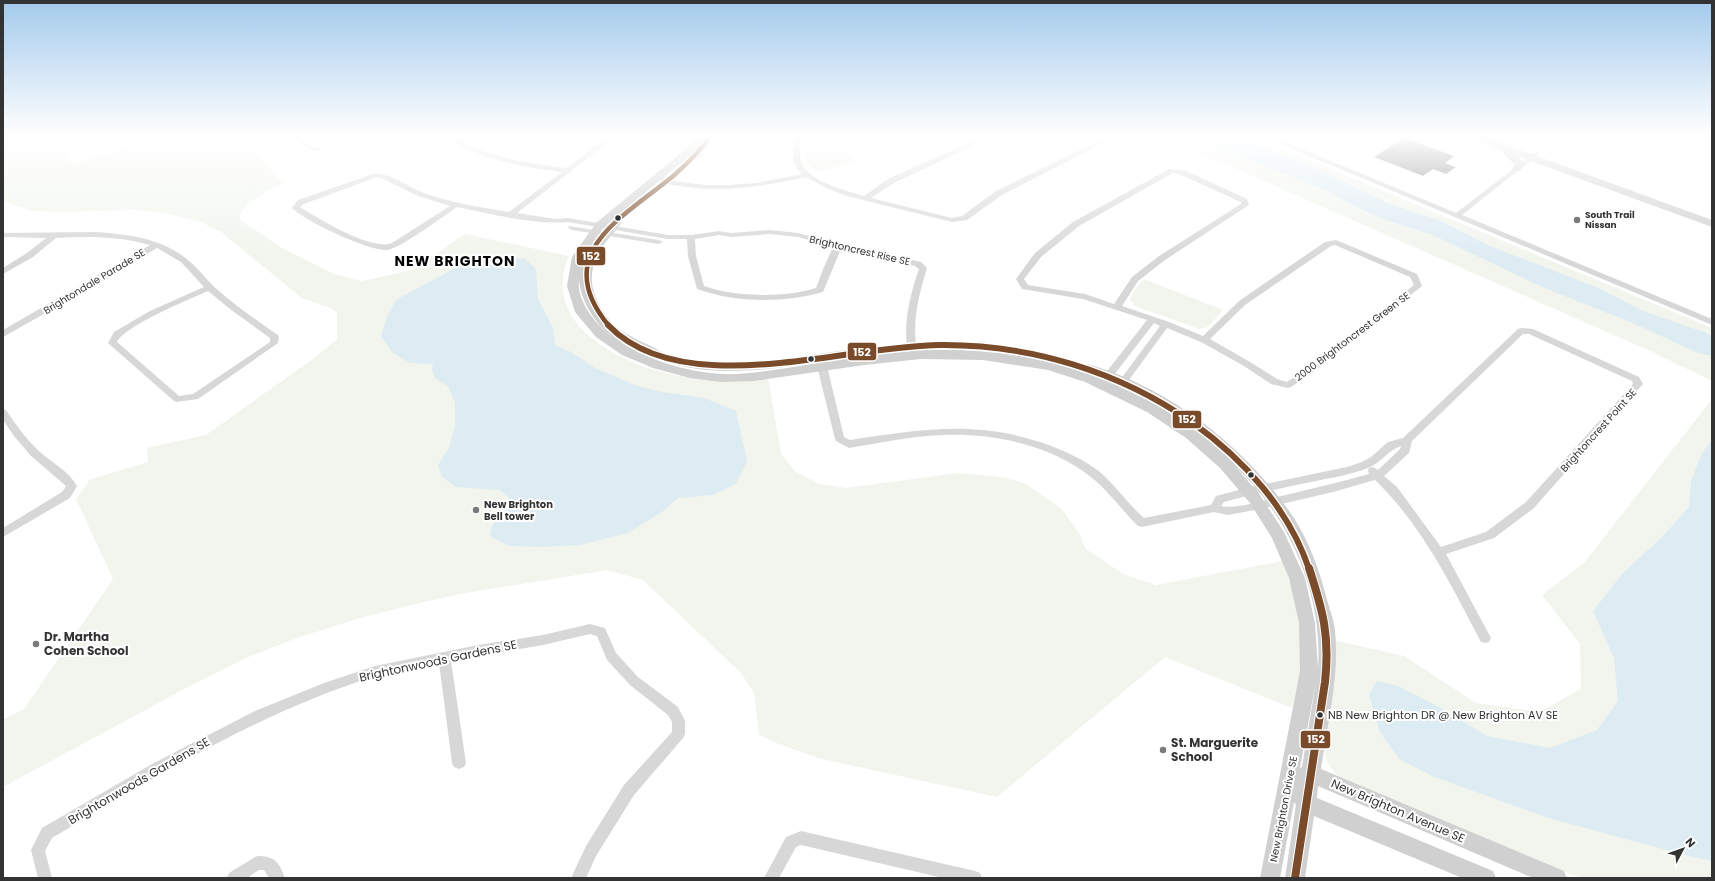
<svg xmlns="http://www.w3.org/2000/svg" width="1715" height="881" viewBox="0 0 1715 881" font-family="Poppins,sans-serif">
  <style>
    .green { fill: #f1f5ed }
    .water { fill: #ddebf3 }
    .building { fill: #818181 }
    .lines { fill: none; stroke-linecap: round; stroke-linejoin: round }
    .street { fill: #d7d7d7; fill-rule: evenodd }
    .secondary { fill: #d0d0d0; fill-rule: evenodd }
    .bus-1-far2-casing { stroke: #fff; stroke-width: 7 }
    .bus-1-far1-casing { stroke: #fff; stroke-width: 9 }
    .bus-1-casing { stroke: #fff; stroke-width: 10 }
    .bus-1-far2 { stroke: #7a4b2a; stroke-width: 4.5 }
    .bus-1-far1 { stroke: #7a4b2a; stroke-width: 6 }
    .bus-1 { stroke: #7a4b2a; stroke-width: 8 }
    .bus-dot { fill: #333; stroke: #fff; stroke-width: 1.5 }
    .poi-dot { fill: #7a7a7a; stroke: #fff; stroke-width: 1.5 }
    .labels { text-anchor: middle; stroke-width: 4; stroke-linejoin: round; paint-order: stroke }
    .far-poi-label { font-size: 9px; font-weight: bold; fill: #333; stroke: #fff; text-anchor: start }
    .street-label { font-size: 10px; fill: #333; stroke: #fff }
    .poi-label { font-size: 10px; font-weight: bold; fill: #333; stroke: #fff; text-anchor: start }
    .near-bus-label { font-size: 11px; fill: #333; stroke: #fff; text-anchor: start }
    .near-poi-label { font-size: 12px; font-weight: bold; fill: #333; stroke: #fff; text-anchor: start }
    .near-street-label { font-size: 12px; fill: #333; stroke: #fff }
    .district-label { font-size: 14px; font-weight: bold; letter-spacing: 1px; fill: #000; stroke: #fff }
    .line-badge { stroke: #fff; stroke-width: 1.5 }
    .badge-label { font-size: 11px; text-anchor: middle; font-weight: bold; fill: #fff }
  </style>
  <rect width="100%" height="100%" fill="#fff"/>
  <!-- green -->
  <path class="green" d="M57,137L72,164L162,137H243L283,184L270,189L248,203L239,217L242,221L282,248L334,274L362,281L413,270L465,234L569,256C536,330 637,373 695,378C719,380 744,378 768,377L781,454L796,472L820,484L846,488L958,473L991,476L1007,478L1026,484L1061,508L1079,533L1085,548L1123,574L1156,585L1283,561C1296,599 1303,630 1300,671C1299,683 1295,696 1292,708L1165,657L997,797L822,759L781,745L759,735L754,693L741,673L643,580L607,570L460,594L411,605L357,619L297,638L246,658L188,687L3,787V720L24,709L113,579L76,499L88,483V480L148,462L147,448L206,435L317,356L337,339V314L333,309L302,298L221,232L203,223L166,213L134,210L62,212L32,211L3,201V138Z
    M1164,137H1254L1712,328V381L1648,350Z
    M838,138L855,160L818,173C809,166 801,156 805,144Z
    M1144,279L1223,310L1208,327L1199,329L1135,306L1130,300L1134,291Z
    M1712,399V878H1582L1528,858L1341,778C1329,769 1324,758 1323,743L1333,640L1404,656L1476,703L1539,712L1581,689L1580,644L1542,595L1584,563Z"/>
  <!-- water -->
  <path class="water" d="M1203,137H1235L1279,154L1315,168L1390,204L1441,221L1490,246L1598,288L1643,311L1707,333L1712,336V356L1698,353L1635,324L1542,287L1435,236L1386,220L1358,208L1325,190L1243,158Z
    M477,254L525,259L536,269L538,299L553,328L555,345L571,352L595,368L632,384L656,391L704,398L736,411L747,461L736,484L713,495L678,498L662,512L628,533L580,545L539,547L509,546L490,536L492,525L508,508V497L499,490L456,487L442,477L438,465L449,448L455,426V403L448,386L435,378L432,370L433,364L410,363L393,353L381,336L387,317L396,300L435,279L453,269L461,261Z
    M1712,440V861L1693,857L1548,818L1432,776L1399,759L1379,730L1369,694L1377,681L1398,686L1435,705L1487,736L1550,748L1597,730L1618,701L1614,658L1593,611L1622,574L1662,537L1689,507L1691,481L1702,453Z"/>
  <!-- building -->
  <path class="building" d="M1404,138L1454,156L1445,163L1456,167L1446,174L1433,169L1423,176L1374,157Z"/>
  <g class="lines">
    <!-- street -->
    <path class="street" d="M294,137H301L307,144L320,149L317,151L303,146Z
      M465,137L463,143C497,158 531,164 567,168L607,137H615L517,213L556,219L568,218L668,235H691L719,231L731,233L770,230L798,233L839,244L921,262L927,268C918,298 911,324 918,355L913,358L908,355C903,324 909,298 919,269L915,266L841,249L823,292C784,303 735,303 697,289L688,256L687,239H668L568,222C533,225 492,214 457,207C444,216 399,249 387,250C368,251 305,221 292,208L298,200L376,173C394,175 408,187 424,193C452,203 480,207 509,212L562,172C526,168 491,161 458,145L457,137ZM377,177L381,178L418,196L450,206L392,243C370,251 320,219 300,207L304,204ZM770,234L798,237L833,247L824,267L816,288C784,298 735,297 704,286L696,256L695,239L719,235L731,237Z
      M795,137H802C800,147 798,160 804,168C816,183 847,191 864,196L888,179L981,137H991L894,183L871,198L952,218L962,216L996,191L1102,139L1101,137H1108L1109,140L1002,195L967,220L952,222L847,196L826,188L806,177C765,186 729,192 687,187C675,185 664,186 656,176L660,174L668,180L705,185H729L757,183L802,174C791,165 792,150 795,137Z
      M1264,137H1274L1456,213L1535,152H1539V154L1462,215L1712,319V325Z
      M1169,169L1184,170L1247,199L1249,205L1165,260L1138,281L1122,306L1169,322L1203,336L1239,301L1325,242L1336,240L1417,274L1422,286L1311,374L1291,387L1288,388L1271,384L1244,366L1201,342L1167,328L1126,384L1110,390L1107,389L1104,375L1147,320L1083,299L1022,289L1016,279L1035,253L1073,222ZM1173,173L1179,174L1241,202V204L1159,256L1132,277L1114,304L1085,294L1028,285L1024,279L1041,257L1079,226ZM1335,245L1410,277L1414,285L1305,370L1287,382L1277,379L1250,362L1210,339L1245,305L1331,246ZM1154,323L1160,326L1120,380L1114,382V375Z
      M569,226L659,240L663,242L659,244L572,230L568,228Z
      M94,232C127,234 163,238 189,261C200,270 208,282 219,291C237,307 258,321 278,335L279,337L278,343L198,399L177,402L174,401L108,343L114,332L150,311L204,287L181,262L157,248L99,283L3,337V330L150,245C119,236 88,236 56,238L33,257L3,274V268L27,253L46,238L3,237V233ZM208,291L230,309L270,338V342L193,394L179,396L117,342C126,325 188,300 208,291Z
      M1521,328L1533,329L1639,377L1643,384L1534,508L1494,538L1446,554L1491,638L1489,642L1485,643L1481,642C1451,585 1422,525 1375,480L1333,492L1260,509L1228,515L1214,512L1142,527L1138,526L1132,520C1119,506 1107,490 1092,478C1053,445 993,433 943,435C911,436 880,443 849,448L836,441L835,439L815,358L820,355L825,358L844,437L850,440C918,430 972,420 1040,442C1061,449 1082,458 1100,472C1116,486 1128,504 1144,518L1211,505L1216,496L1250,487L1347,467L1362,462L1371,457L1388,442L1403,438L1518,329ZM1523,334H1529L1632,381L1633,384L1526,502L1486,532L1441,547L1397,487L1384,476L1409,453L1412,441ZM1401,446L1400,449L1378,470L1373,467L1369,468L1368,471L1369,474C1337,483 1305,490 1273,498C1257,502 1237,509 1221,506L1224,502C1253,494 1282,488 1311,482C1330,478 1350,475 1368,468C1381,463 1388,450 1401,446Z
      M3,409L6,410C16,425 27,440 40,452C52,463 69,471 77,486L70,498L3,537V528L62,492L66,486L31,456L14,436L3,420Z
      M590,624L605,628L616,653L638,677L678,707L685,721V734L683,738L634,795L596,856L586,878H571L586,846L624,785L672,732V722L668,715L630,685L607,660L597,636L590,634L543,645L451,661L466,763L464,767L459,769L454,767L452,763L439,663C417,668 394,670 373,677C258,713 155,777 52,838L45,851L52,878H38L31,850L42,828L152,764L255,711L324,683L375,666L478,645L543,635Z
      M801,831L975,871L980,873L982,878H943L801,845L796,847L779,878H764L786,837Z
      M257,856C275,856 279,862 285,878H269L264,870H259L247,878H227L229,873Z"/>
    <!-- secondary -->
    <path class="secondary" d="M694,137H704L699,146L705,137H714L700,157H694L692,155L694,152L604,227L592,244L613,220H621L622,222C613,235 602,244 596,258C588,278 592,293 602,310C612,327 627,335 644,343C654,347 662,353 672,356C723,372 795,357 847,350L851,351L853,354L851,357L847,358C789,366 726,380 669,363C650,358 632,348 616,339C647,360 683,371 721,374C743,375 765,371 787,368C832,361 877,352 922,350C980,348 1040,355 1095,376C1115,383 1135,394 1155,404L1115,383L1082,371L1081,368L1082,365L1087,364C1168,386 1248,449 1294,518C1309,542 1319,569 1326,596C1329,608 1334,619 1335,631C1340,674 1327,726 1321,769L1564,871L1567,878H1533L1318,786L1317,798L1493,871L1496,878H1462L1314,816L1305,878H1285L1296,805L1294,802L1280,878H1260L1300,671L1299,623L1289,578L1272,538L1250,503L1220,468L1186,438L1147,412L1085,382L1048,370L983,360L921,359L864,365L754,381L721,382L690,378L653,368L622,355L596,337L575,312L567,286L572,257L596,223L688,147ZM590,248L583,263L584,257ZM579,280C581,302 596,325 613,337C597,326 576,301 579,280ZM1236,467C1290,518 1323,594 1318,668L1315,623L1305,578L1284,532L1260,495ZM1316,681L1302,767L1300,768Z
      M1470,137H1484L1712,220V227L1517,156L1524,163L1521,171H1513L1512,169L1514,164L1504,154L1503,151Z"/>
    <defs>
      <path id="bus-1-far2" d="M609,326C549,254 622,218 672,177C686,165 699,152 710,137"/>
      <path id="bus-1-far1" d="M608,325C682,402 844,346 939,345C1029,344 1119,371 1193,423C1243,459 1289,509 1309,569"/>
      <path id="bus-1" d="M1295,878L1325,682C1330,636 1323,611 1309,568"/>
    </defs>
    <!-- bus-1-far2 casing -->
    <use href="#bus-1-far2" class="bus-1-far2-casing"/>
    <!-- bus-1-far1 casing -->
    <use href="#bus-1-far1" class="bus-1-far1-casing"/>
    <!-- bus-1 casing -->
    <use href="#bus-1" class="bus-1-casing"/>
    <!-- bus-1-far2 -->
    <use href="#bus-1-far2" class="bus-1-far2"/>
    <!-- bus-1-far1 -->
    <use href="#bus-1-far1" class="bus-1-far1"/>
    <!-- bus-1 -->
    <use href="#bus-1" class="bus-1"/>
  </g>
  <!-- sky -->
  <linearGradient id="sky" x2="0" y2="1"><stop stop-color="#a3caec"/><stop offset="0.52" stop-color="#fff"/><stop offset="1" stop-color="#fff" stop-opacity="0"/></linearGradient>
  <rect width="1715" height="261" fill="url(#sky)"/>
  <!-- markers -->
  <g class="bus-dot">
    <circle cx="618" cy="218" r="3.5"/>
    <circle cx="811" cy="359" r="3.5"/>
    <circle cx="1251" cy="475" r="3.5"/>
    <circle cx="1320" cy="715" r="3.5"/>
  </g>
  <g class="poi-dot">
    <circle cx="1577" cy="220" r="4"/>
    <circle cx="476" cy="510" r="4"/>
    <circle cx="36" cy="644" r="4"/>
    <circle cx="1163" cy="750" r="4"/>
  </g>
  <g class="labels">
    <!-- far-poi labels -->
    <g class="far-poi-label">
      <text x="1585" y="218">South Trail<tspan x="1585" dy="10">Nissan</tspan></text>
    </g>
    <!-- street labels -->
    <g class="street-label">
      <text transform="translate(860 250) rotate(13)" y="4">Brightoncrest Rise SE</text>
      <text transform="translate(94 281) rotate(-31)" y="4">Brightondale Parade SE</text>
      <text transform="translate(1352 336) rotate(-37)" y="4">2000 Brightoncrest Green SE</text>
      <text transform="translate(1598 430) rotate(-48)" y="4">Brightoncrest Point SE</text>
      <text transform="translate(1283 809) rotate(-79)" y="4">New Brighton Drive SE</text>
    </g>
    <!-- poi labels -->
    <g class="poi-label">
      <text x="484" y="508">New Brighton<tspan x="484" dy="12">Bell tower</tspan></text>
    </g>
    <!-- near-bus labels -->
    <g class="near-bus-label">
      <text x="1328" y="719">NB New Brighton DR @ New Brighton AV SE</text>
    </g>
    <!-- near-poi labels -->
    <g class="near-poi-label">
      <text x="44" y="641">Dr. Martha<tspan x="44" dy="14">Cohen School</tspan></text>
      <text x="1171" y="747">St. Marguerite<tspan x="1171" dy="14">School</tspan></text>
    </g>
    <!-- near-street labels -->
    <g class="near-street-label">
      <text transform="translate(438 661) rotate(-12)" y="4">Brightonwoods Gardens SE</text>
      <text transform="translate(139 781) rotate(-30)" y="4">Brightonwoods Gardens SE</text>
      <text transform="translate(1398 811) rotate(23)" y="4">New Brighton Avenue SE</text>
    </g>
    <!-- district labels -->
    <g class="district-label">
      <text x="455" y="266">NEW BRIGHTON</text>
    </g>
  </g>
  <g class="line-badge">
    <rect x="576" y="246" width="30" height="20" rx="4" fill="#7a4b2a"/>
    <rect x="847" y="342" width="30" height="19" rx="4" fill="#7a4b2a"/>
    <rect x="1172" y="410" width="30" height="19" rx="4" fill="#7a4b2a"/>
    <rect x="1300" y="730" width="31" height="19" rx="4" fill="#7a4b2a"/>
  </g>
  <g class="badge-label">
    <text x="591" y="260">152</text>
    <text x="862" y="356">152</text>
    <text x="1187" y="423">152</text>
    <text x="1316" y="743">152</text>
  </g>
  <!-- border -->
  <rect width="1715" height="881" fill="none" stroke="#333333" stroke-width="8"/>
  <!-- north arrow -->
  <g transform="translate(1683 849) rotate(49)" stroke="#ffffff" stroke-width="3" paint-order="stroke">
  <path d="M0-3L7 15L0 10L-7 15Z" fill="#333333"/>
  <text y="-6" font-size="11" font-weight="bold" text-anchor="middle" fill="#333333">N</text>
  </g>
</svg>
